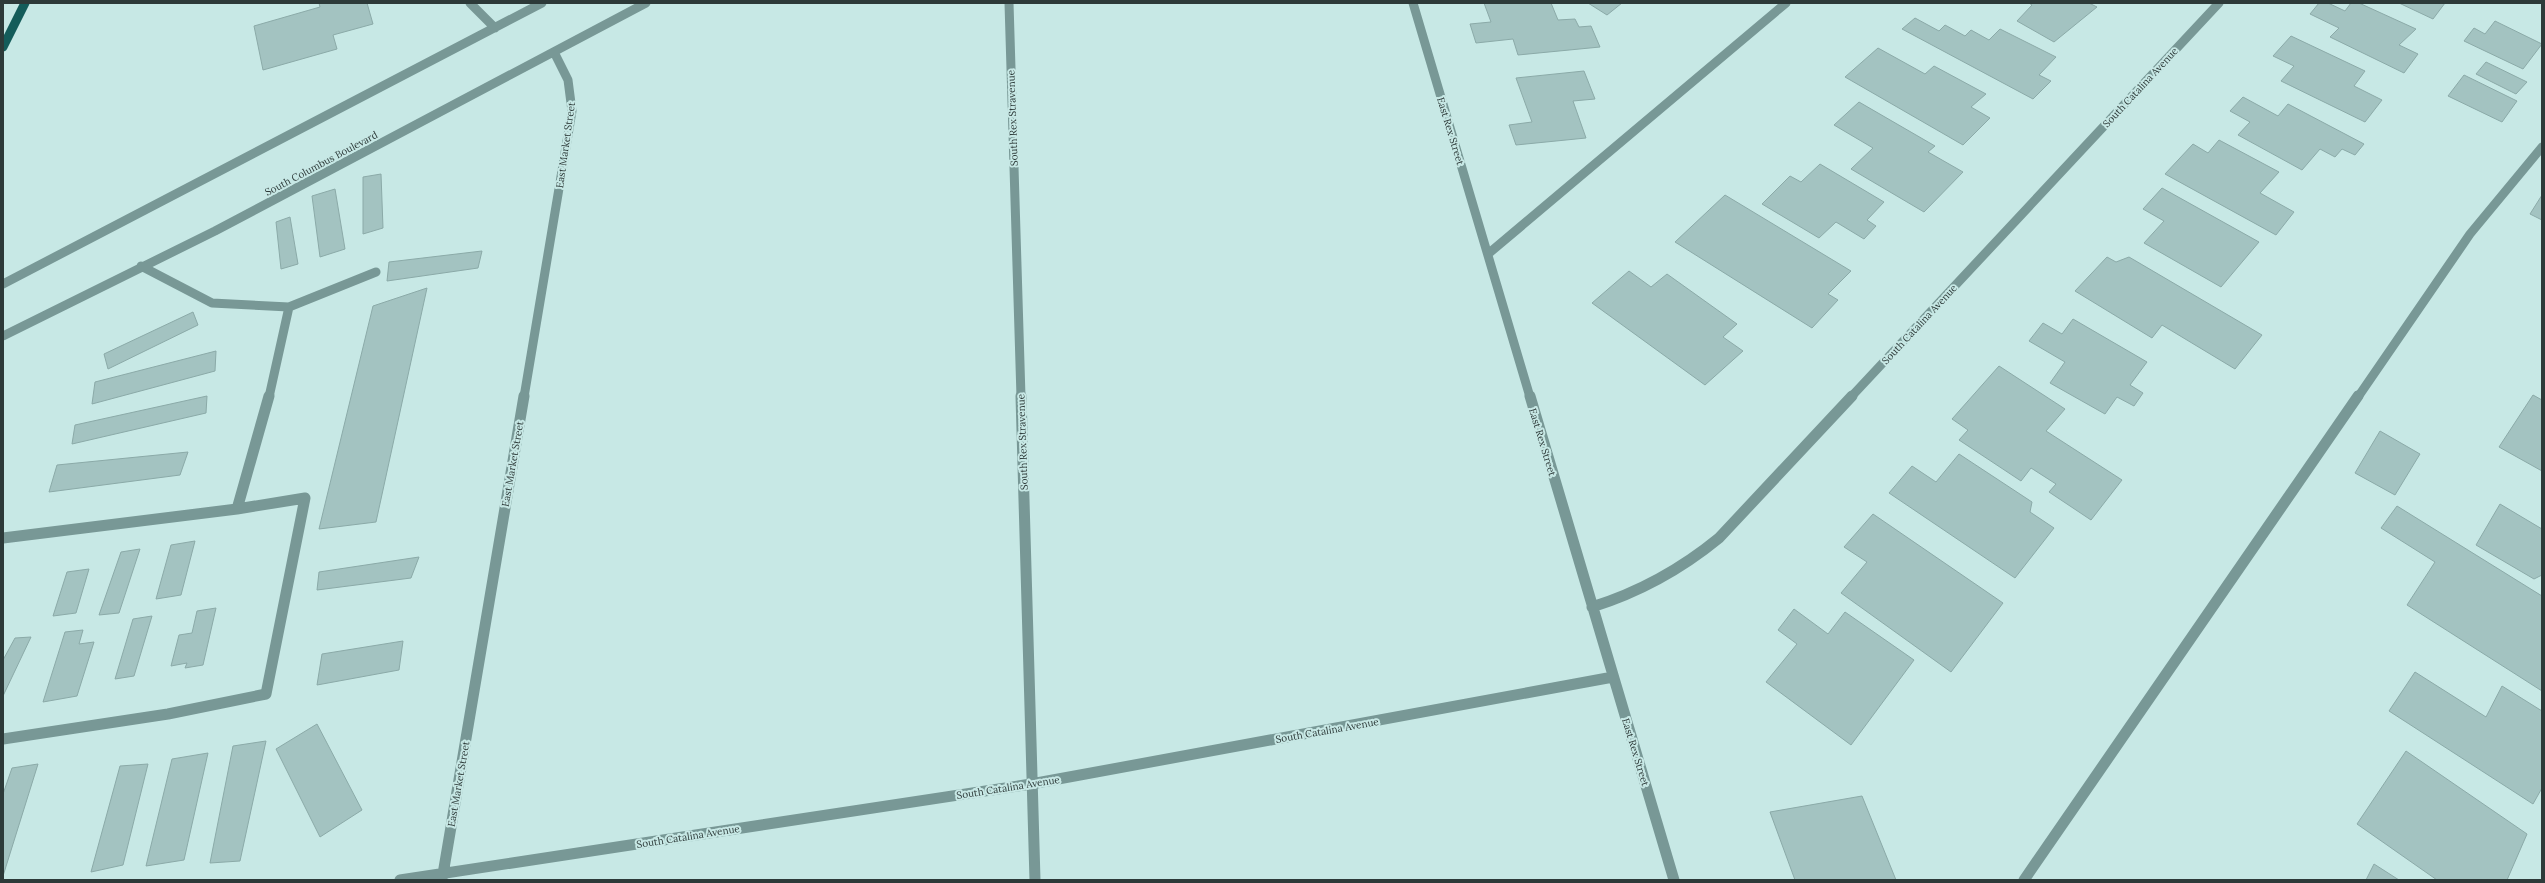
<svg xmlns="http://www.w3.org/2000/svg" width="2545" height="883" viewBox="0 0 2545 883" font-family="Lora,serif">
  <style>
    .building { fill: #a3c3c1; stroke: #8baaa8 }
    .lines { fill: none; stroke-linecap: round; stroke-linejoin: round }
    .minor-far1 { stroke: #789896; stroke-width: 9 }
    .minor { stroke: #789896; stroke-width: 11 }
    .major { stroke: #145c5a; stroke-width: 9 }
    .labels { text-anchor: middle; stroke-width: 4; stroke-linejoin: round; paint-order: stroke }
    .street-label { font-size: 10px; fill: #2d3a39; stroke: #c7e8e5 }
  </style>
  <rect width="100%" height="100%" fill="#c7e8e5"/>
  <!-- building -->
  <path class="building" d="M319,3H367L373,24L333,35L337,49L263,70L254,26L320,7Z
    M1484,3H1551L1558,20L1575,19L1579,27L1591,26L1600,47L1518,55L1513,39L1476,43L1470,24L1491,22Z
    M1588,3H1622L1607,15Z
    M2029,3H2089L2097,7L2054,42L2017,21L2032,5Z
    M2319,3H2328L2345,11L2351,3H2359L2416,29L2399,45L2418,54L2404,73L2330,37L2339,28L2310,14Z
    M2399,3H2445L2433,19Z
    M1915,18L1939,31L1945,25L1965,36L1971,30L1989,40L2000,29L2056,57L2039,75L2051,81L2033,99L1902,29Z
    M2495,21L2542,44L2523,69L2464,41L2474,28L2485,34Z
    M2291,36L2365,71L2354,86L2382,100L2365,122L2281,81L2294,66L2273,56Z
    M1878,48L1925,74L1934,66L1986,94L1971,107L1990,118L1963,145L1845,77Z
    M2486,62L2527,82L2516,94L2476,74Z
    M1584,71L1595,99L1573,101L1586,138L1516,145L1509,125L1532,122L1516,78Z
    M2464,75L2517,101L2502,122L2448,96Z
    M2243,97L2278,116L2288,104L2364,144L2355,155L2342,149L2335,157L2320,149L2302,170L2238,135L2250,122L2230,111Z
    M1859,102L1935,146L1928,152L1963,172L1924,212L1851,169L1873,148L1834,125Z
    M2219,140L2279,172L2260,193L2294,212L2276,235L2165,174L2193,144L2208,153Z
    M1820,164L1884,202L1867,220L1876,226L1864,239L1836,222L1819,238L1762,204L1790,176L1801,182Z
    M381,174L383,228L363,234V177Z
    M2162,188L2259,242L2221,287L2144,243L2164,221L2143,209Z
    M335,189L345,249L320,257L312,196Z
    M1725,195L1851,271L1828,294L1838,300L1812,328L1675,242Z
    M2542,195V220L2530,214Z
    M290,217L298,264L281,269L276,222Z
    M482,251L478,268L387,281L389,262Z
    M2107,257L2116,262L2129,257L2262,335L2235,369L2162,325L2152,338L2075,291Z
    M1629,271L1651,287L1667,274L1737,324L1723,337L1743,351L1705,385L1592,303Z
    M427,288L376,522L319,529L373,306Z
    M193,312L198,325L108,369L104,354Z
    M2073,319L2147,362L2130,385L2143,393L2134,406L2117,397L2105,414L2050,383L2065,362L2029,341L2043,323L2062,334Z
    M216,351L215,371L92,404L95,382Z
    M1999,366L2065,409L2046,431L2122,480L2091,520L2049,492L2056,484L2031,468L2021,481L1959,440L1968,430L1952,419Z
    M2533,395L2542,400V471L2499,447Z
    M207,396L206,413L72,444L75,425Z
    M2380,431L2420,454L2395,495L2355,473Z
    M188,452L180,475L49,492L57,465Z
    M1959,454L2032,502L2030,512L2054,528L2015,578L1889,493L1912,466L1936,482Z
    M2500,504L2542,529V575L2534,579L2476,545Z
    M2397,506L2542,596V691L2407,605L2435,562L2381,528Z
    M1873,514L2003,603L1951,672L1841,593L1867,562L1844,547Z
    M195,541L181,595L156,599L171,545Z
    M140,549L119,613L99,615L121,552Z
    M419,557L411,578L317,590L319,572Z
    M89,569L76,613L53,616L67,572Z
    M216,608L203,665L185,668L187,663L171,666L179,635L192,633L197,611Z
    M1794,609L1828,634L1845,612L1914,660L1851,745L1766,682L1797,644L1778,630Z
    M152,616L134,676L115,679L133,619Z
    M83,630L79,644L94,642L77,696L43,702L65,632Z
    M31,637L3,696V660L15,638Z
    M403,641L399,670L317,685L322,654Z
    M2415,672L2486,717L2502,686L2542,711V788L2533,804L2389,711Z
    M317,724L362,810L320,837L276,749Z
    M266,741L240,861L210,863L233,746Z
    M2406,751L2527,834L2507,880H2437L2357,824Z
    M208,753L184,860L146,866L172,759Z
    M38,764L3,876V794L12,768Z
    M148,764L123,865L91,872L120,766Z
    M1862,796L1896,880H1795L1770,812Z
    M2374,864L2399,880H2366Z"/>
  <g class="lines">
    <!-- minor-far1 -->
    <path class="minor-far1" d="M470,3L495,28
      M1009,3L1021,397
      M1413,3L1530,397
      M1488,254L1786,3
      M141,266L212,303L289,307L269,397
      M3,284L542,3
      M289,307L376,272
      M3,336L215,231L646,3
      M524,397L572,111L568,80L554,52
      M1851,397L2219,3
      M2358,397L2470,234L2542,147"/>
    <!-- minor -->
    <path class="minor" d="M1021,396L1035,880
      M1530,396L1674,880
      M3,538L237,509
      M1592,607C1640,592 1680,570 1719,538L1852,396
      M3,739L168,714L266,694L305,498L237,509L269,396
      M400,880L1031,784L1613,677
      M442,880L524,396
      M2024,880L2358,396"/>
    <!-- major -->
    <path class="major" d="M3,47L25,3"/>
  </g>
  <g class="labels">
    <!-- street labels -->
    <g class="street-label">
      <text transform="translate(2140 87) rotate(-47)" y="4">South Catalina Avenue</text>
      <text transform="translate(1012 118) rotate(-92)" y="4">South Rex Stravenue</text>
      <text transform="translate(1451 131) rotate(73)" y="4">East Rex Street</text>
      <text transform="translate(565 145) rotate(-82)" y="4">East Market Street</text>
      <text transform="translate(321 163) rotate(-28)" y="4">South Columbus Boulevard</text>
      <text transform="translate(1919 324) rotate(-47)" y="4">South Catalina Avenue</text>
      <text transform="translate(1022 442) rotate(-92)" y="4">South Rex Stravenue</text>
      <text transform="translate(1543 442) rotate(73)" y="4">East Rex Street</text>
      <text transform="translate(512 464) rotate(-80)" y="4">East Market Street</text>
      <text transform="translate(1327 730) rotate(-10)" y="4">South Catalina Avenue</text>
      <text transform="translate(1636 752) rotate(73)" y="4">East Rex Street</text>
      <text transform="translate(458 784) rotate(-80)" y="4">East Market Street</text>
      <text transform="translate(1008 787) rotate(-9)" y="4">South Catalina Avenue</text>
      <text transform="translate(688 836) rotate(-9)" y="4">South Catalina Avenue</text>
    </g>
  </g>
  <!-- border -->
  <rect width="2545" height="883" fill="none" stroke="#2d3a39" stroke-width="8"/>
</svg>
